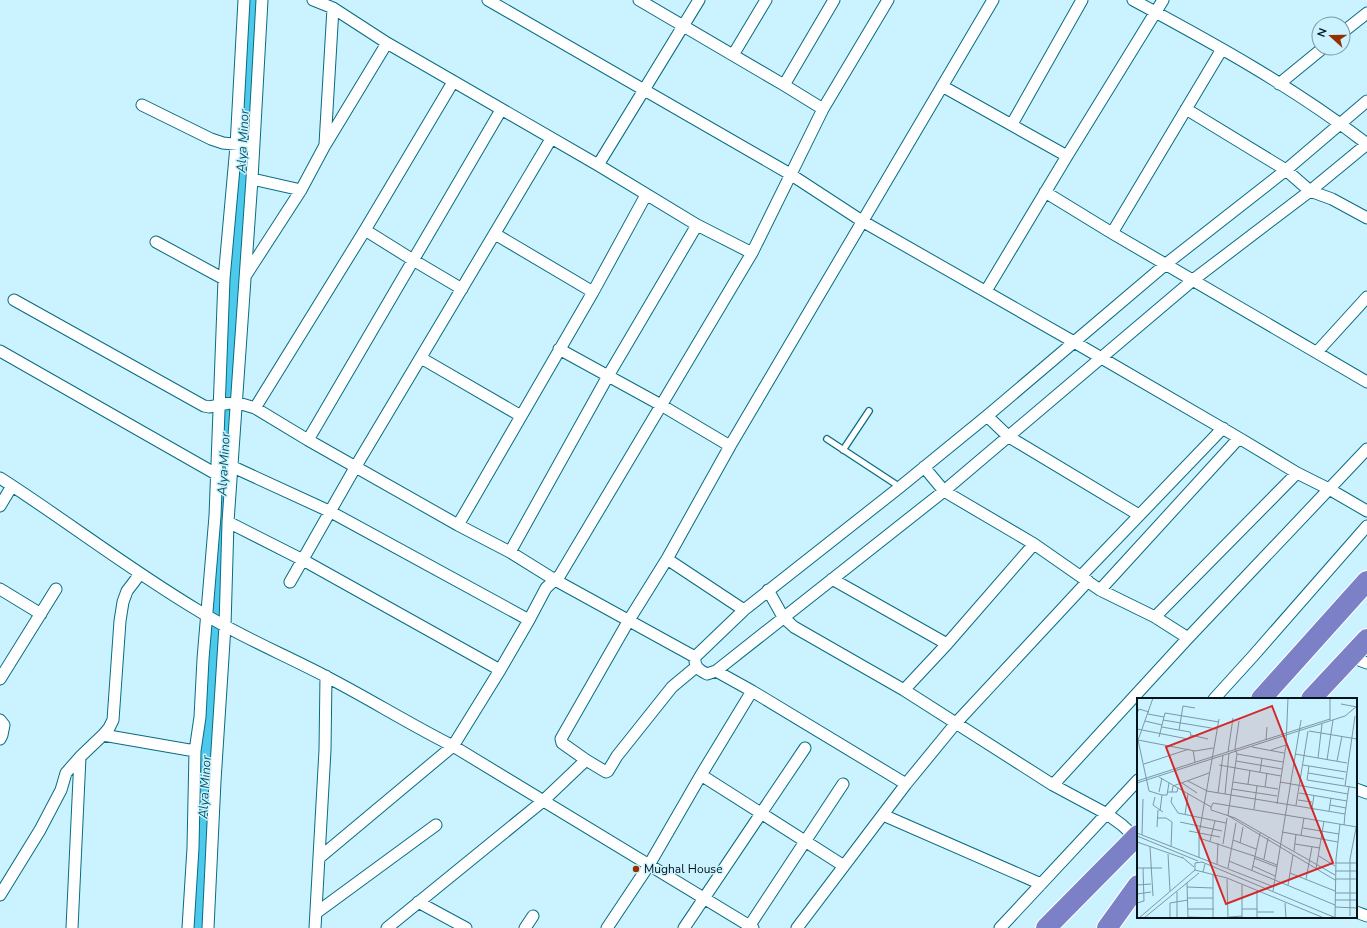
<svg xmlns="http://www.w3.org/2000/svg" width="1367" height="928" viewBox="0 0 1367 928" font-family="'Nunito Sans',sans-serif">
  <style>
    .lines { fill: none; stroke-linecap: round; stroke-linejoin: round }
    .canal { stroke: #4cc9eb; stroke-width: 13 }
    .lane-casing { stroke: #086c82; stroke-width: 8 }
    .street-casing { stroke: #086c82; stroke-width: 13 }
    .highway-casing { stroke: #fff; stroke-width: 22 }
    .lane { stroke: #fff; stroke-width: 5.5 }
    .street { stroke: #fff; stroke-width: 11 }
    .highway { stroke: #7c81c7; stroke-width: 20 }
    .poi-dot { fill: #953000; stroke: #cbf2ff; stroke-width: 1.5 }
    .labels { text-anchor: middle; stroke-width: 3; stroke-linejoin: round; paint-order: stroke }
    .poi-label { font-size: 12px; fill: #00141a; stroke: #cbf2ff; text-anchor: start }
    .water-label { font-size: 13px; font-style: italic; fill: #0e5667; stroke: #cbf2ff }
    .inset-road { fill: none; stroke: #7a99a3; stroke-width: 1 }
    .view { fill: #d62828; fill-opacity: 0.15; stroke: #d62828; stroke-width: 2 }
    .inset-edge { fill: none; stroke: #00141a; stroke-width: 2 }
  </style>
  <rect width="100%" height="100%" fill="#cbf2ff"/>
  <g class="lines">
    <!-- canal -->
    <path class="canal" d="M244,108L250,0
      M196,928L242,134"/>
    <defs>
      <path id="lane" d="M827,439L900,487
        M843,450L869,411"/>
      <path id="street" d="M313,0L333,8L387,43L598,165L697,225L752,253
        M488,0L790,174L862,221L1074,342L1239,438L1297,473L1329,489L1367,511
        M639,0L784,85L823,109
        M1133,0C1213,43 1295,88 1367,144
        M1343,32L1367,13
        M733,55L766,0
        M1279,84L1323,48
        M784,85L834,0
        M942,86L1067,156
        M1367,101L1286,170L1166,264L987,416L900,487L744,610L695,657C694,667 699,670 707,674L716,671L944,491L1193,280L1310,191L1367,144
        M142,105L211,139L223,143L253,146
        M1186,109L1286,170L1310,191L1332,199L1367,218
        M1012,124L1082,0
        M325,144L333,8
        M598,165L699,0
        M252,179L301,190
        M1045,192L1112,233L1367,382
        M365,230L413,260L462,289
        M1112,233L1222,49
        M495,234L593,292
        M156,242L224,279
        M246,275L301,190L324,147L387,43
        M986,291L1067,156L1163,0
        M14,300L204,406L209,407L235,402L255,408L308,440L458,525L510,552L555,580L695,657
        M559,349L661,405L730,446
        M0,351L216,474
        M1317,352L1367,297
        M421,358L521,416
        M255,408L365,230L453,82
        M987,416L1009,437L1139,515
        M308,440L501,110
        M231,466L331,512L529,620
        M924,467L944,491L1034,544L1100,590L1155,617L1188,638
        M0,478C67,521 130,570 199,611C239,636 283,654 325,676C368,698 409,724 453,746L753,928
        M0,506L12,486
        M228,522L303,560L500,670
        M458,525L593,292L646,195
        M510,552L608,376L697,225
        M667,559L744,610
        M1081,576L1223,428
        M832,579L947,644
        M290,582L356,466L551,139
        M0,589L41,614
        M768,590L783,617L794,627L904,690L1053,785L1107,814L1122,825L1136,838
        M1100,590L1239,438
        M1155,617L1297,473
        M1351,657L1367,663
        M696,667L672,687L617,756L608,771L606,772L586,760L562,743L561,739L562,737L629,620L667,559L730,446L993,0
        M716,671L752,691L906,784
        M0,679L56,589
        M904,690L947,644L1034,544
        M1214,699L1254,655L1367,526
        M0,720L4,725L2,735L0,739
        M103,735L195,751
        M701,775L844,866
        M1053,785L1188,638L1367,449
        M1356,789L1367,793
        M883,815L1041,884
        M319,858L453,746L500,670L529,620L546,588L560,575L752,253L823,109L888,0
        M0,895L40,830L61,790L66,773L80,757L103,735L109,728L113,720L120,621L123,602L127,591L140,574
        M418,902L466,928
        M1356,912L1367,916
        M316,913L436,825
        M72,928L80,757
        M188,928L193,848L195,751L200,717L203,659L215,516L224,279L236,146L244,0
        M208,928L215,781L225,626L228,522L252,179L262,0
        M315,928L325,750L326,676
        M387,928L543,801L586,760
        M525,928L533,916
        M607,928L649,865L701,775L752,691
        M684,928L805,748
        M748,928L843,784
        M797,928L906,784L956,723L1088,581
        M1000,928L1138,780"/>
      <path id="highway" d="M1261,699L1367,581
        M1311,699L1367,639
        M1046,928L1138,835
        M1107,928L1138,885"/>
    </defs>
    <!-- lane casing -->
    <use href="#lane" class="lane-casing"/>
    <!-- street casing -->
    <use href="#street" class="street-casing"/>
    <!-- highway casing -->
    <use href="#highway" class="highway-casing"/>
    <!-- lane -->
    <use href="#lane" class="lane"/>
    <!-- street -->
    <use href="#street" class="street"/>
    <!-- highway -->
    <use href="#highway" class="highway"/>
  </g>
  <!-- markers -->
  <circle class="poi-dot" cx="636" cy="869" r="4"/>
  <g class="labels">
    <!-- poi labels -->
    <g class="poi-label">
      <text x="644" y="873">Mughal House</text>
    </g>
    <!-- water labels -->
    <g class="water-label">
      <text transform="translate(242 141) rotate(-87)" y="5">Alya Minor</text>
      <text transform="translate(223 464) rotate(-87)" y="5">Alya Minor</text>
      <text transform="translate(204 787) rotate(-87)" y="5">Alya Minor</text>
    </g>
  </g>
  <!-- overview -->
  <g transform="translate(1137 698)">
    <rect width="220" height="220" fill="#cbf2ff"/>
    <path class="inset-road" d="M193,0V22M204,6L220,9M0,15L2,11L12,14M11,16L27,19M26,22L80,31M8,23L25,27M25,29L53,34L54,37L71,41M0,31L51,41L54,37M42,32L46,8L58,10M172,33L220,41M22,39L28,15L82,24M129,42L130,29M0,45L16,0M115,49L147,55M56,52L58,64M134,52L149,47M91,54L96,20M100,56L146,64M158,56L210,65M181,60L185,26M190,62L196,22M99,63L145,71M200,63L205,38M7,66L52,51M82,67L144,78M166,67L209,74M172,68L170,82L220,90M123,74L125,60M171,75L207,81M22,79L74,109V112L98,120L198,177M0,83L193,21M51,83L70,93L208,116L207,127M96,84L141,91M143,84L211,96M0,85L208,18L220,8M45,85L60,95M111,86L113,72M208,88L218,18M128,89L130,75M95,91L140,98M22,94L25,80M30,94H40L41,90M35,94L36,88L72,75M81,95L86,57M162,95L210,103M88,96L92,55M25,97L12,93L1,42L58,53L76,50M25,97H30L32,85M18,99L16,107L26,114M35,99L34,104L41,115L89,125M161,102L175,104M140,106L149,47L151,0M159,107L171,33M193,107L209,110M74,109L76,105L220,129M175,110L177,97M117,111L120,88M23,113L25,97M192,113L194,100M208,116L212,88M48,117L51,96M90,117L198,182M91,117L100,56L98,50L102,23M20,120H29L35,124L34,149M43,124L85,133M20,129L21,112M166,130L202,136M52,133L83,139M145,134L201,144M0,135L137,189M5,137L6,101M164,137L167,120M0,138L61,163M62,140L117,158M96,142L119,151M73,143L78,123M0,144L46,160M103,145L106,129M86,146L90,120M158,146L183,150M13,149L16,198M157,153L159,136M31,156L33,193M117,158L140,167M182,158L198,168M45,159L57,169M62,160V136L82,21M117,160L140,169M127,161L131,140M92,163L198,207M198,165H220M68,166L66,174L58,172V165L65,164L199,220M80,166L81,145M116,168L138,178M0,170H25M91,170L99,125M179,171L187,123M115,172L123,135M198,173H220M66,174L90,180L187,220M153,175L198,193M76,177V220M90,181L91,220M169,181L175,149M198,181H220M50,185L51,220M0,187L14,186M105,187V220M151,187L156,157M50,189L76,190M120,193V220M136,193L164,22M40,194V220M198,195H220M0,196L14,194M51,200H76M198,202H220M0,205L7,203L6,170M148,205L149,220M198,209L220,210M51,211H77M105,211H120M120,214H137M213,218V161L220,125M51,219L82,220M92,219L105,218M198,219L199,161L203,126M2,220L58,172M7,220L62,175M33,220V205L51,202"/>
    <path class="view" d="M135,8L196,165L89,206L29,49Z"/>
    <rect width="220" height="220" class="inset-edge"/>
  </g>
  <!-- north arrow -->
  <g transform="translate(1331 36) rotate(291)"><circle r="19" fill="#cbf2ff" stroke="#7a99a3"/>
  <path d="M0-3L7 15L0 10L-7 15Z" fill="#953000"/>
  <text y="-6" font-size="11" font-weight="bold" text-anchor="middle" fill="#00141a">N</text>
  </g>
</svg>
